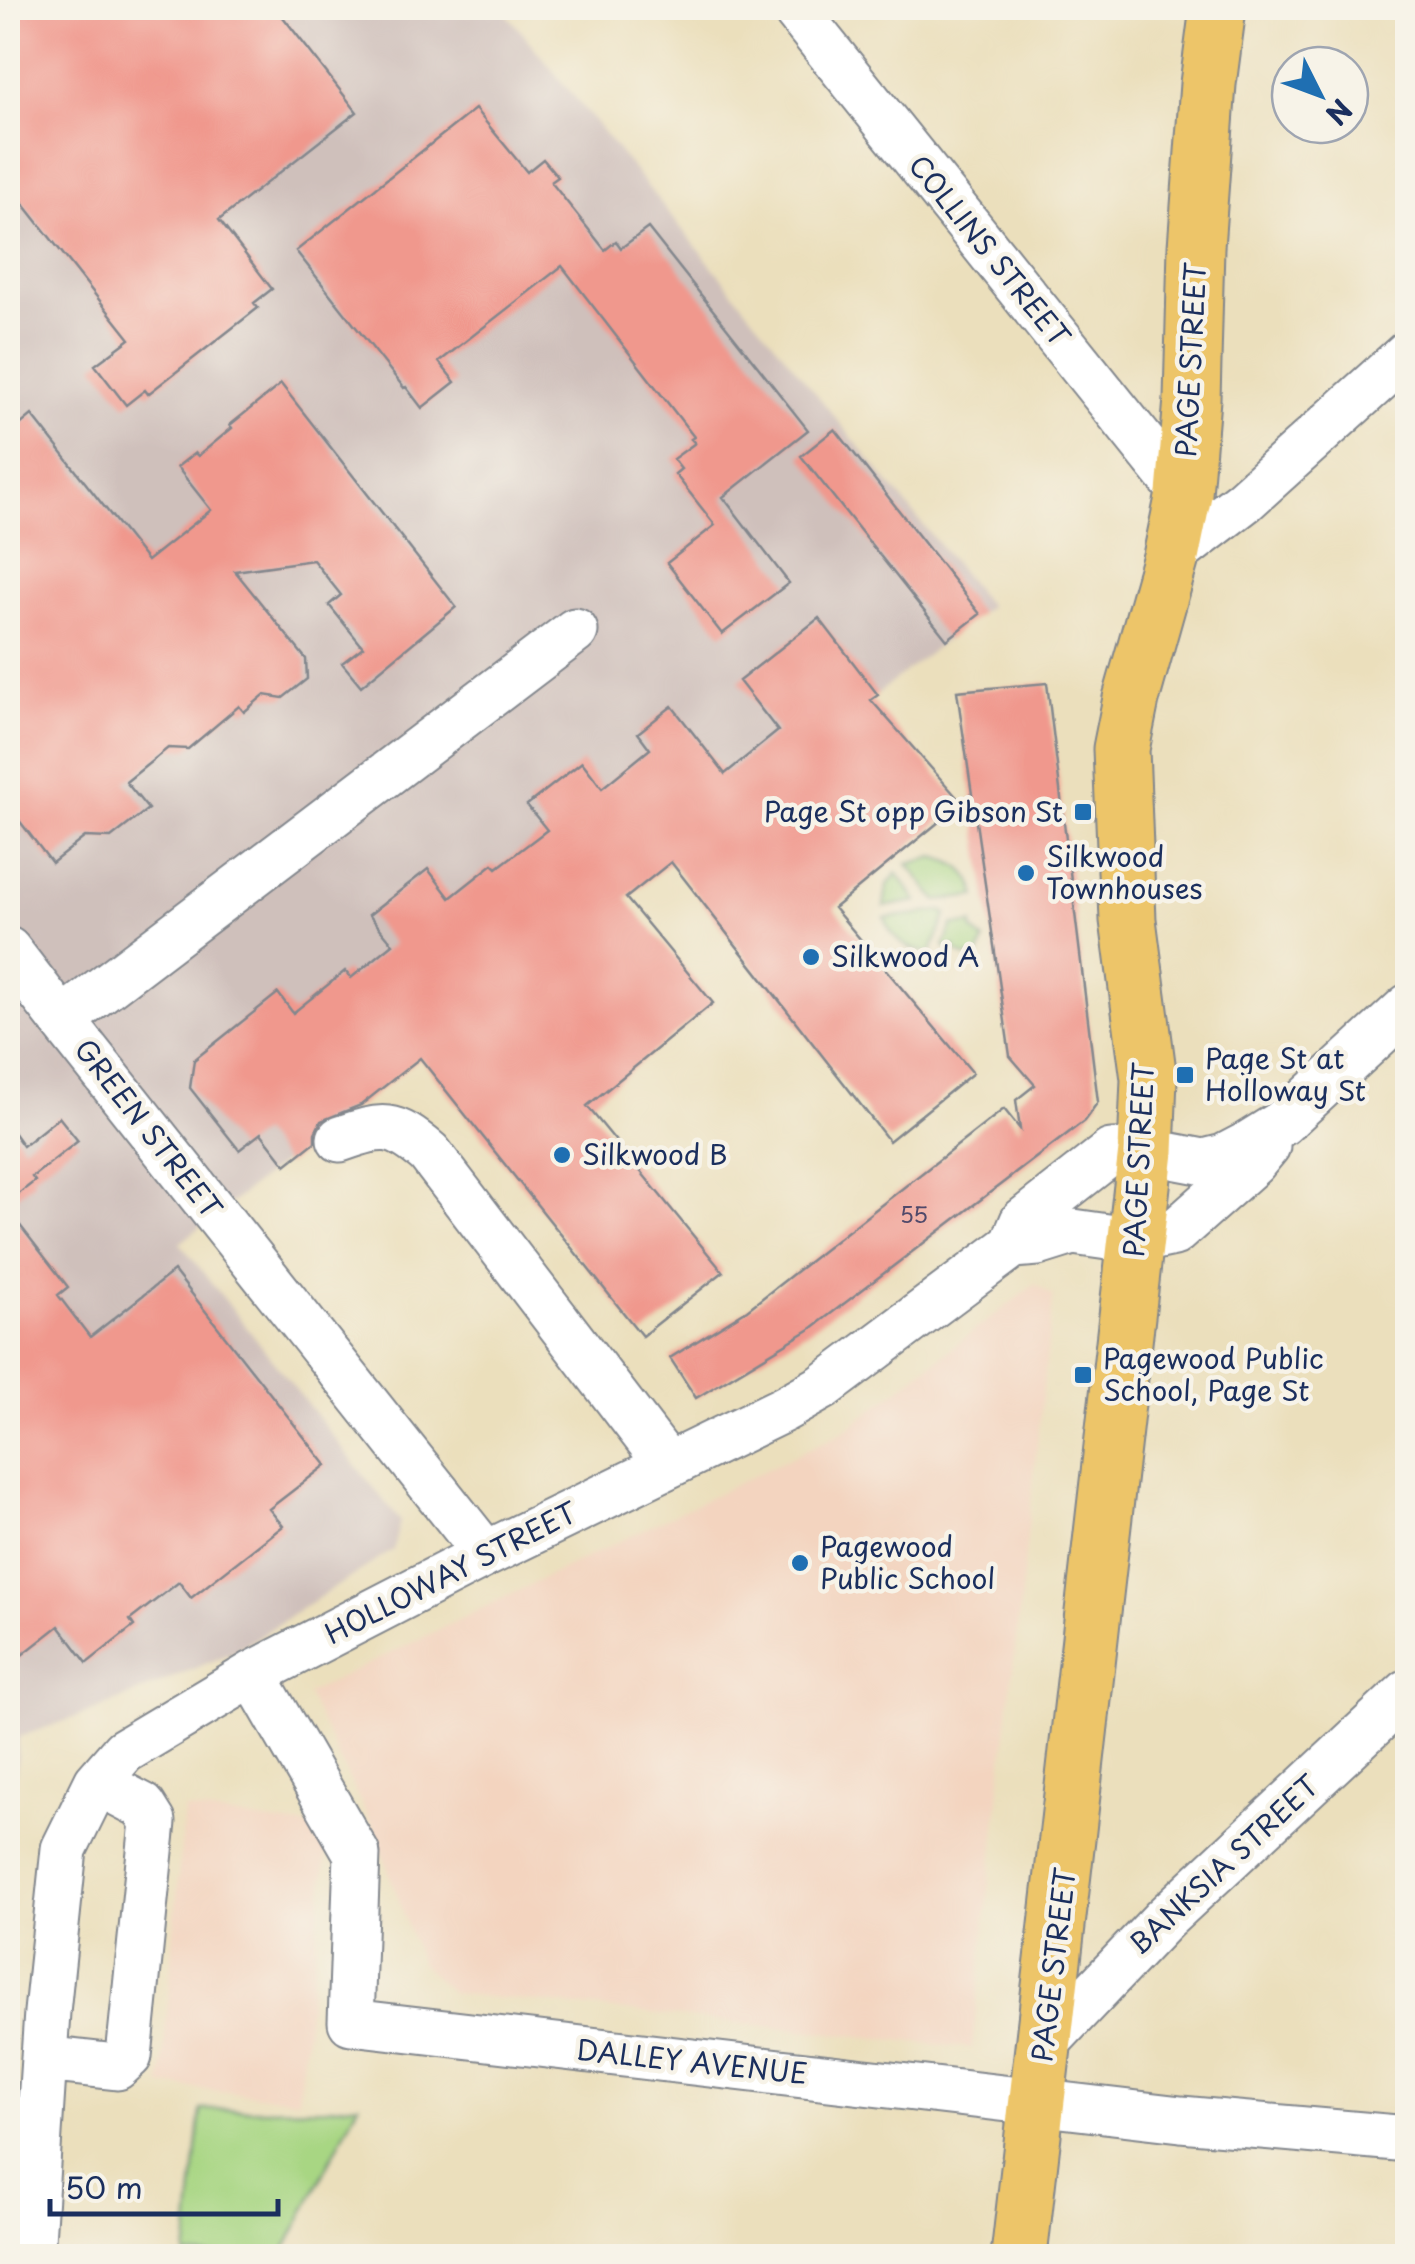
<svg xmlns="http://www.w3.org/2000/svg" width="1415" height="2264" viewBox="0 0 1415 2264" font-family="'Playpen Sans',sans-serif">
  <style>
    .built { fill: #f3d4bf }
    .industrial { fill: #cfc0bb }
    .green { fill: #a8d683; stroke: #628270; stroke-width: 2.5 }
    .building { fill: #f0988d }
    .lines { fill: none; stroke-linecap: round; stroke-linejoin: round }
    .minor-casing { stroke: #83878d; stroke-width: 49 }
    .major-casing { stroke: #83878d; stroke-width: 59 }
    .minor { stroke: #fff; stroke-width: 45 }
    .major { stroke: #edc569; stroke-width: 55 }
    .poi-dot { fill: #1f6fb2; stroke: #f7f3e8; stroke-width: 4 }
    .labels { text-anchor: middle; stroke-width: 9; stroke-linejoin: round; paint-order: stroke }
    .number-label { font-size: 22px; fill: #50496a }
    .street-label { font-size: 28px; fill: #1b2f5e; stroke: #f7f3e8 }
    .poi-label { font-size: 28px; fill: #1b2f5e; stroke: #f7f3e8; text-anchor: start }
  </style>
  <rect width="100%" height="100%" fill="#f7f3e8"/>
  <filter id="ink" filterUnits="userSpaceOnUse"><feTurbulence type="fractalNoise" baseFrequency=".01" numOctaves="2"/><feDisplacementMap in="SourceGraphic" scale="20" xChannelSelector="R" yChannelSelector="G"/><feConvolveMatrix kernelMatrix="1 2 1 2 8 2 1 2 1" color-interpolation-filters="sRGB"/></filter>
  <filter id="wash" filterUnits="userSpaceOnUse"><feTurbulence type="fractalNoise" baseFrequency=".0048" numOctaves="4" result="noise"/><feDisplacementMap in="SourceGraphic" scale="40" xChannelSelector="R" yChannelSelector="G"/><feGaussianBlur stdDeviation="2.25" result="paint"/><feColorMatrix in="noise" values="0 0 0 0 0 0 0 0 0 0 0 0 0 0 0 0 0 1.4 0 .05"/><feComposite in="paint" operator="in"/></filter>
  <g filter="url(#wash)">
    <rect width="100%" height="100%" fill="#ebdfbc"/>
    <!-- built -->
    <path class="built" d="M1035,1284L1053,1296L972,2048L452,1993L420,1963L375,1831L307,1694L843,1432Z
      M184,1809L329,1830L298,2099L161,2085Z"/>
    <!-- industrial -->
    <path class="industrial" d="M8,8H502L989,606L180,1243L400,1521L393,1550L236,1651L94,1711L19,1737L8,1896Z"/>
    <!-- green -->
    <path class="green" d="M934,857C958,862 970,872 977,896L937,901L908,864Z
      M897,873L917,901L884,907L887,886Z
      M942,911L947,914L931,953C908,951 892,940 885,918Z
      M973,924L972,929L984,941L978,956L966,957L957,952L955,946L946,949L944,946L953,925Z
      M359,2104L282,2256H186L201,2110L326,2108Z"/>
    <g id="blocks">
      <!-- building -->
      <path class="building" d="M8,8H276L357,112L219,220L272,289L254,303L258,308L148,394L145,390L126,405L95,365L130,339L22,202L8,213Z
        M475,109L527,172L543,159L558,177L551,182L605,250L616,241L621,248L648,228L808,430L723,497L789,583L722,634L667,563L715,525L675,474L681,469L673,459L695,443L691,439L694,437L562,266L439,362L455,382L422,408L406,387L404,388L296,251Z
        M281,384L456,607L361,686L342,663L363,647L329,605L341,595L313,560L235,571L306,659L307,679L283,698L264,695L244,712L239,706L188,749L168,748L126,782L148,809L111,838L85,837L52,863L8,806V435L32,415L147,561L211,510L177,467L195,453L198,456L232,428L230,425Z
        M835,429L980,614L947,640L801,456Z
        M819,618L878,695L871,700L962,803L834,908L973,1073L889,1141L671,862L626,898L713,1003L587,1106L723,1272L642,1336L420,1058L361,1105L321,1121L315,1133V1142L286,1165L261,1133L239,1150L190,1088L194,1060L278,993L293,1013L345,971L351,978L393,944L369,915L428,869L450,898L493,864L497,868L547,830L527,805L582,762L602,788L650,749L638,733L672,706L725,774L778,731L739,681Z
        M1047,683L1098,1102L1084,1121L812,1328L696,1398L670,1358L747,1310L1004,1109L1020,1129L1016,1100L1035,1085L1010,1056L957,691Z
        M59,1117L78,1141L32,1177L35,1181L8,1202V1125L23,1146Z
        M8,1210L68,1287L58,1295L90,1337L174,1271L326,1465L269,1509L283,1526L191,1598L179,1582L130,1620L134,1626L87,1663L59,1626L8,1666Z"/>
    </g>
  </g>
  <g filter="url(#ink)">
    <use href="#blocks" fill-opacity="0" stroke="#83878d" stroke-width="2.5"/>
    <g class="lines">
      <defs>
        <path id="minor" d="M794,8L1184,494
          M1171,557L1244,501L1408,353
          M8,950L62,1020
          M340,1139C384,1124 392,1122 429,1153L668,1465
          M1013,1245L1038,1243L1073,1232L1136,1241L1174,1233L1253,1163L1267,1146
          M486,1554L62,1020L575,631
          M253,1674L357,1854L351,2022L1181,2119L1408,2139
          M1046,2043L1164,1919L1408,1692
          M44,2059L117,2067L129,2056L153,1822L143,1806L97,1782
          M31,2256L47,2012L64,1849L97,1782L124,1751L253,1674L486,1554L784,1409L823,1387L1013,1245L1023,1221L1111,1152L1146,1151L1204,1162L1224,1157L1245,1146L1282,1123L1408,1007"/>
        <path id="major" d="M1019,2256L1146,1151L1149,1079L1128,920L1121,749L1131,699L1171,557L1184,494L1192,399L1196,247L1208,84L1218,8"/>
      </defs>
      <!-- minor casing -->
      <use href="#minor" class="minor-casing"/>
      <!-- major casing -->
      <use href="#major" class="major-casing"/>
      <!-- minor -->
      <use href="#minor" class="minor"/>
      <!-- major -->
      <use href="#major" class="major"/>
    </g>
  </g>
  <!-- markers -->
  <g class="poi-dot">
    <rect x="1073" y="802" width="20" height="20" rx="5"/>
    <circle cx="1026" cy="873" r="10"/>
    <circle cx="811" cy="957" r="10"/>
    <rect x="1175" y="1065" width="20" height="20" rx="5"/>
    <circle cx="562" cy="1155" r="10"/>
    <rect x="1073" y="1365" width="20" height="20" rx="5"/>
    <circle cx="800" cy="1563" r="10"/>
  </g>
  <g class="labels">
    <!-- number labels -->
    <g class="number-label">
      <text x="914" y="1223">55</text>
    </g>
    <!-- street labels -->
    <g class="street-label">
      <text transform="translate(989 251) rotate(51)" y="10">COLLINS STREET</text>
      <text transform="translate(1191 360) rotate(-87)" y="10">PAGE STREET</text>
      <text transform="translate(148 1129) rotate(52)" y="10">GREEN STREET</text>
      <text transform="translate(1139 1160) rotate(-87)" y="10">PAGE STREET</text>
      <text transform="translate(451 1573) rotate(-27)" y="10">HOLLOWAY STREET</text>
      <text transform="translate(1224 1865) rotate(-43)" y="10">BANKSIA STREET</text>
      <text transform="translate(1054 1965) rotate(-83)" y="10">PAGE STREET</text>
      <text transform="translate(692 2062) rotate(6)" y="10">DALLEY AVENUE</text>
    </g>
    <!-- poi labels -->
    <g class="poi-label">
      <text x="1063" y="822" text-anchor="end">Page St opp Gibson St</text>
      <text x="1046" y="867">Silkwood<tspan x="1046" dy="32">Townhouses</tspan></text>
      <text x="831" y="967">Silkwood A</text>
      <text x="1205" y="1069">Page St at<tspan x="1205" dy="32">Holloway St</tspan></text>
      <text x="582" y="1165">Silkwood B</text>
      <text x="1103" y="1369">Pagewood Public<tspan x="1103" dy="32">School, Page St</tspan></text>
      <text x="820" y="1557">Pagewood<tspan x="820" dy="32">Public School</tspan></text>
    </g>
  </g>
  <!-- margin -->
  <rect width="1415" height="2264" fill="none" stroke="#f7f3e8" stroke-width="40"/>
  <!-- north arrow -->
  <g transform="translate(1320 95) rotate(132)"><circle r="48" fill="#f7f3e8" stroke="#9fa5b1" stroke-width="2.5"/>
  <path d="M0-8L18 38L0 25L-18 38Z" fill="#1f6fb2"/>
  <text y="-15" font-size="28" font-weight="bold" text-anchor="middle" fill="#1b2f5e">N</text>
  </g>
  <!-- scale -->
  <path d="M50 2199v15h228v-15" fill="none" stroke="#1b2f5e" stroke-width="5"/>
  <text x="65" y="2199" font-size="30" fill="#1b2f5e" stroke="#f7f3e8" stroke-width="8" paint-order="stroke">50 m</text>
</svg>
